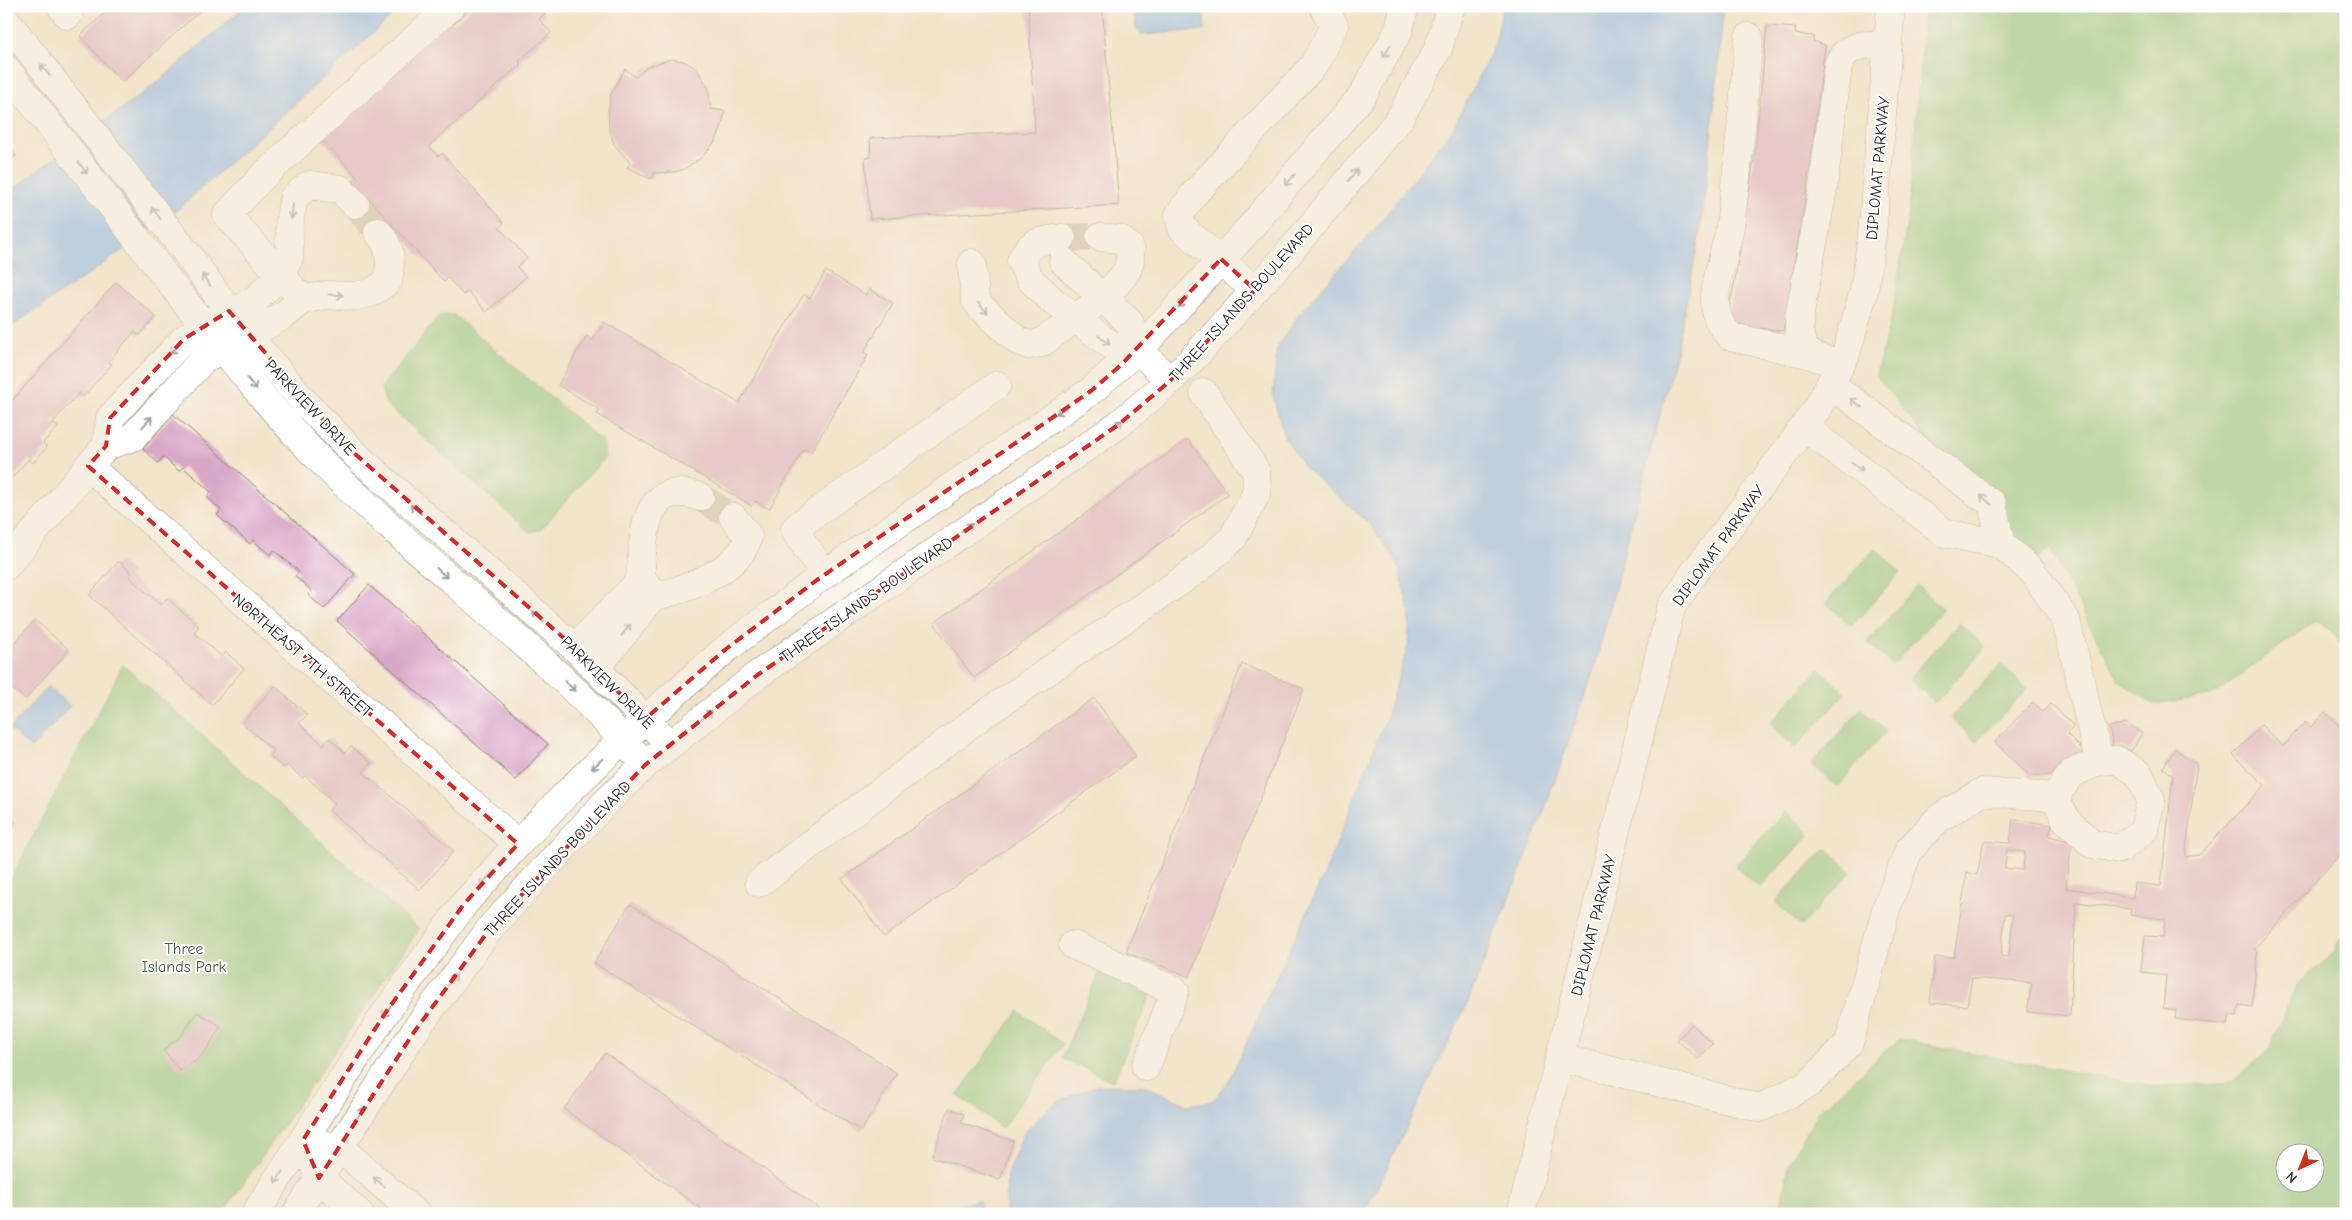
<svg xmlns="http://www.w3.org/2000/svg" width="2352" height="1220" viewBox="0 0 2352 1220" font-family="'Comic Neue',sans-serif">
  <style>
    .green { fill: #87c57c; stroke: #597854; fill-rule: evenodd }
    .water { fill: #86b5f1; stroke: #58708e }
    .building { fill: #d9a8c6; fill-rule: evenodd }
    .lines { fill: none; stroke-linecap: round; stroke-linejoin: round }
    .minor-tunnel { stroke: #c9bfaa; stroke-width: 28; stroke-dasharray: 28 14; stroke-linecap: butt }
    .minor-casing { stroke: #8e887a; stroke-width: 29 }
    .minor { stroke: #fff; stroke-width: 28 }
    .oneway { stroke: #a0a0a0 }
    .marked { fill: none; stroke: #d62828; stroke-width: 4; stroke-dasharray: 10 6; stroke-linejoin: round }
    .labels { text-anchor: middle; stroke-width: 4; stroke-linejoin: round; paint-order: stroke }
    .street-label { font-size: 16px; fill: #2b2b2b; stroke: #fff }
    .park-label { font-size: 16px; fill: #4b6147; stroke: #fff }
  </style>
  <rect width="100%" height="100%" fill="#fff"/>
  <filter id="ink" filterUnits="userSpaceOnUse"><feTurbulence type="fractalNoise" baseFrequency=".02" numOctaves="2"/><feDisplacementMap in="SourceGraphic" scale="10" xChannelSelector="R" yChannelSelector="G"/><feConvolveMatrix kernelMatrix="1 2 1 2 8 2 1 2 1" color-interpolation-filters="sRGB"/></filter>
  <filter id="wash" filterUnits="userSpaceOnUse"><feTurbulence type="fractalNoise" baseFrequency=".0096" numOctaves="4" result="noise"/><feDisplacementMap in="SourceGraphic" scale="20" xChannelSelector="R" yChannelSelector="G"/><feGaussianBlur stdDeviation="1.12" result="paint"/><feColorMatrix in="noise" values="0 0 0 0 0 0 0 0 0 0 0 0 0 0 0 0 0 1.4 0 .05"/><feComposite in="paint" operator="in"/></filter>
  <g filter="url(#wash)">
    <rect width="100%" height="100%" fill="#f1e4ca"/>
    <!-- green -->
    <path class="green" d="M1925,6H2346V651L2330,629L2315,621L2211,696L2153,704L2119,681L2050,548L2029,568L1876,375L1893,310L1909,211Z
      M454,315L603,442L605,457L540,530L529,532L386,404L381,388L439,316Z
      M1875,549L1900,572L1852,626L1826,603Z
      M1917,586L1943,609L1893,665L1867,642Z
      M1959,623L1985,647L1935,703L1909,679Z
      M2001,664L2027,689L1976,742L1951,717Z
      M123,665L419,929L222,1214H6V888Z
      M1819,669L1845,693L1795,748L1770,724Z
      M1861,709L1886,731L1837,787L1811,764Z
      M1786,811L1810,834L1759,888L1735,866Z
      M1826,848L1851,872L1801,926L1775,902Z
      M2346,927V1214H1779L1790,1161L1819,1111L1899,1039L2152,1087L2232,1082L2270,1048L2297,985L2333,954ZM2284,1152H2314V1182H2284Z
      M1103,965L1154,987L1113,1081L1062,1058Z
      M1018,1011L1063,1044L1002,1128L957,1095Z"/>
    <!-- water -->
    <path class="water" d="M245,6H403L177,210L96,269L6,330V194L161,80Z
      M1139,6H1203L1205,30L1141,35L1140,29H1136L1134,10H1139Z
      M1503,6H1723L1719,62L1701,227L1677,349L1594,669L1540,822L1467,1004L1364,1214H1006L1007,1174L1024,1133L1056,1102L1099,1085L1146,1086L1187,1105L1212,1101L1229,1081L1328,866L1386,718L1408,646L1410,614L1398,564L1395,558L1369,523L1305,468L1284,436L1273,396L1277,348L1300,313L1381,222L1453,128L1495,45Z
      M48,686L70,706L31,748L10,729Z
      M979,1200L983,1214H947L946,1209Z"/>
    <g id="blocks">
      <!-- building -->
      <path class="building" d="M112,6H198L201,10L122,82L80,36Z
        M473,6H538L545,14L539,19L551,33L519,61L521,64L429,146L438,156L442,153L504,223L499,227L527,258L517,267L526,277L486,312L468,291L463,295L448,278L444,282L353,181L357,177L320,137L451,20L454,24Z
        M1028,6H1102L1119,205L870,219L865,158L871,157L870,138L1035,132Z
        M1767,26L1796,28L1795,34L1814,36L1813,41L1825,45L1807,188L1783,331L1760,328L1759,337L1726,323L1735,280L1755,153Z
        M671,59L683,61L696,68L708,87L711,109L725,111L720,132L714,143L701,158L684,169L675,172L654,173L653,178H649L627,167L630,163L614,144L609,129L608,114L611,94L625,69L636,77L647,67Z
        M6,142L16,156L6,163Z
        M826,271L866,295L869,289L893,303L864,352L868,355L811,452L804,449L769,509L755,501L752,506L597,414L600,410L558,385L587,336L593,340L604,322L739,403L804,294L810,298Z
        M116,282L156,317L139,336L134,332L108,362L112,364L83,397L79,393L52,423L58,427L43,443L47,447L33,463L29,459L6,484V408Z
        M173,414L355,574L324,609L308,595L312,591L295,576L299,572L274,550L270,555L253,540L250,544L217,515L221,510L207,497L211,492L183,467L179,471L163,457L158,463L143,449Z
        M1188,439L1228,494L974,678L934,623Z
        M119,561L132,573L129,577L161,605L167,598L199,626L194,632L222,657L226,652L244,669L212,705L89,595Z
        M369,585L548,744L516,780L337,621Z
        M35,620L69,650L25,699L6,683V652Z
        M1242,664L1304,689L1189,977L1126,952Z
        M275,686L307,715L299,723L323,745L329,738L345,753L351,746L371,763L363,772L454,851L420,890L329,810L335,803L305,776L302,778L287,765L283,768L270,756L274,751L242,723Z
        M1094,698L1136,756L884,937L842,879Z
        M2033,702L2043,712L2051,704L2074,726L2067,734L2087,754L2068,759L2051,775L2030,776L1995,742Z
        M2325,712L2346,732V848L2254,949L2257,953L2252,1007L2239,1005L2237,1016L2229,1015L2228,1025L2175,1019L2176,1010L2163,1008L2166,975L2141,972L2145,936L2163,937L2165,919L2130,915L2131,909L2076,902L2070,1016L2027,1012L2032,983L1972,978L1967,1006L1930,1003L1935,957H1954L1967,872L1977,875L1984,841L2010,843L2013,819L2052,825L2049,836L2072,842L2066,888L2133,898L2134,883L2161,886L2173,775L2163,768L2175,749L2197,764L2185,857L2199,855L2265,785L2233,755L2261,725L2283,746L2305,722L2311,727ZM2007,850L2025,852L2023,870L2005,868ZM2005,914L2013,915L2009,957L2001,956Z
        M2126,723L2142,733L2131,751L2121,746L2113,747L2109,727Z
        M6,817L15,822L6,839Z
        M630,904L897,1073L861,1131L594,963Z
        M197,1012L221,1026L207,1049L197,1060L180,1071L163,1050L180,1037Z
        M1692,1024L1713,1044L1698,1059L1677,1040Z
        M605,1053L826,1214H708L564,1109Z
        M949,1108L964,1114L961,1123L1013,1141L1000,1180L932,1157Z"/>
    </g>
  </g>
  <g filter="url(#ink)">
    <use href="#blocks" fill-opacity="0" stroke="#8e887a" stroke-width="1"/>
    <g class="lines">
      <!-- minor-tunnel -->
      <path class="minor-tunnel" d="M355,204L378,232
        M1062,238L1100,237
        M700,497L733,517"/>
      <defs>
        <path id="minor" d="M61,6L68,15
          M6,20L186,252L245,333L307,405L361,460L575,648L658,732
          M1749,37C1743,102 1739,168 1729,232C1725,252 1714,284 1715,304C1716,318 1721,327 1731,337L1808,354
          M6,69C66,145 124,223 183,299C229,356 274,414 326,466C425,565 541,647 634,752
          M1062,238C1041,242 1030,239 1021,261L1030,279L1055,303L1112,346L1138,349
          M1063,261L1130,323L1138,349L1170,381
          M972,263L975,299L981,307L1018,341L1029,345L1041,343C1064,326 1114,294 1127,270C1131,262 1131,256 1130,248L1120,239L1100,237
          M1255,290L1182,228L1179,215L1193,195L1314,65L1334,26L1323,6
          M303,300L227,215L264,175L451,6
          M1841,364C1807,355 1799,355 1799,318L1823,189L1838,65C1846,43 1868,44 1888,44
          M1830,384L1992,504L2001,544
          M106,446L110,418L184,339L229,311L245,306L257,298L280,275L289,258L290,217L294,197L309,185L340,189L355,204
          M88,466L518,844
          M6,566L106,446L133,437L202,361L245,333L263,327L284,315L303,300L326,295L356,296L373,292L388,281C391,262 392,247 378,232
          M825,574L796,533L795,529L799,525L997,385
          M640,581C644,542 640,476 700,497
          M654,596C682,592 743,569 748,536L733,517
          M575,648L640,581H644L652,591L654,596L596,668
          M2055,797L2066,820L2092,844L2120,849L2144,830L2151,800L2139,774L2117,760L2099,761
          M759,883L976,720L1197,570L1233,538L1257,492L1256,471L1204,393
          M1073,945L1175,991L1146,1067
          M1561,1058L1760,1108L1809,1084L1849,1043L1887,906L1909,850L1939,818L1982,792L2055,797L2071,774L2099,761L2066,620L2033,572L2001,544L1945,533L1804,427
          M322,1144L339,1147L416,1214
          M313,1162L319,1178L360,1214
          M255,1214L386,1012L464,904L518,844L570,790L623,739L726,649L825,574L1091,391L1148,340L1247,231L1362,96L1398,32L1405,6
          M296,1214L414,1032L492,926L605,803L645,765L756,676L1118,425L1170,381L1196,355L1283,260L1398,121L1438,49L1451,6
          M1521,1214L1671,608L1694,573L1788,449L1818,407L1846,354L1864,291L1872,235L1891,6"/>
      </defs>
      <!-- minor casing -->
      <use href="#minor" class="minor-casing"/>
      <!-- minor -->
      <use href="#minor" class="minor"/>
    </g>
    <!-- one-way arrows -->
    <defs><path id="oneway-shaft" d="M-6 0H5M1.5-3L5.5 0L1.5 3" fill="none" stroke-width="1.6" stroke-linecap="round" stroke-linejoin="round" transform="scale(1.25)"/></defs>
    <g class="oneway">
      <use href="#oneway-shaft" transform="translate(1387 51) rotate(119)"/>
      <use href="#oneway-shaft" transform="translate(45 70) rotate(-128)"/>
      <use href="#oneway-shaft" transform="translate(83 168) rotate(53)"/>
      <use href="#oneway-shaft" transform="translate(1353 175) rotate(-50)"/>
      <use href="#oneway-shaft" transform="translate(1290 180) rotate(131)"/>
      <use href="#oneway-shaft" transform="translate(292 212) rotate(98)"/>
      <use href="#oneway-shaft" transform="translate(156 213) rotate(-128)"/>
      <use href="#oneway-shaft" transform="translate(206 280) rotate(-126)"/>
      <use href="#oneway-shaft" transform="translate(336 295) rotate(3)"/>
      <use href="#oneway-shaft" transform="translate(1183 302) rotate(132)"/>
      <use href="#oneway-shaft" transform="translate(983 308) rotate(48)"/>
      <use href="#oneway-shaft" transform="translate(1104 340) rotate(37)"/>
      <use href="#oneway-shaft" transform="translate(175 348) rotate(133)"/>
      <use href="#oneway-shaft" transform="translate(252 384) rotate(50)"/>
      <use href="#oneway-shaft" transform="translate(1856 403) rotate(-144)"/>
      <use href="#oneway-shaft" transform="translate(1062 410) rotate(146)"/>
      <use href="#oneway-shaft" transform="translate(147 422) rotate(-48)"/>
      <use href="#oneway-shaft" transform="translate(1117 425) rotate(-37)"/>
      <use href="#oneway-shaft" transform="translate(1857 467) rotate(37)"/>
      <use href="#oneway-shaft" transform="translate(1986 500) rotate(-140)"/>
      <use href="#oneway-shaft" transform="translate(416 509) rotate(-139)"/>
      <use href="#oneway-shaft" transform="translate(967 528) rotate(-35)"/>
      <use href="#oneway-shaft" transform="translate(442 573) rotate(42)"/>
      <use href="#oneway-shaft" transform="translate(538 616) rotate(-139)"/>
      <use href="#oneway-shaft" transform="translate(626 630) rotate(-51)"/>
      <use href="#oneway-shaft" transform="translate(570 686) rotate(42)"/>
      <use href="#oneway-shaft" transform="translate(707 715) rotate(-39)"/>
      <use href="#oneway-shaft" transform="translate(597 764) rotate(136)"/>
      <use href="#oneway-shaft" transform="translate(485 881) rotate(131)"/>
      <use href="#oneway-shaft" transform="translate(452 980) rotate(-53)"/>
      <use href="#oneway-shaft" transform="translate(387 1011) rotate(125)"/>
      <use href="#oneway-shaft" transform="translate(360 1114) rotate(-57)"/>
      <use href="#oneway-shaft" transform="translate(279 1177) rotate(123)"/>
      <use href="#oneway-shaft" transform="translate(379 1182) rotate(-139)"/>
    </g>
  </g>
  <!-- marked area -->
  <path d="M0 0H2352V1220H0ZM1221,259L1255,290L1170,381L1118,425L756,676L645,765L492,926L414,1032L319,1178L303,1140L386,1012L464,904L518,844L88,466L106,446L110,418L184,339L229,311L346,446L575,648L645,719L726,649L817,580L1091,391L1121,365Z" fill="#f1e4ca" fill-opacity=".55" fill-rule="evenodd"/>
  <path class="marked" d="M1221,259L1255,290L1170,381L1118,425L756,676L645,765L492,926L414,1032L319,1178L303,1140L386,1012L464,904L518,844L88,466L106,446L110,418L184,339L229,311L346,446L575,648L645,719L726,649L817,580L1091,391L1121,365Z"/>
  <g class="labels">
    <!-- street labels -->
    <g class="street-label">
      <text transform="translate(1877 168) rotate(-85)" y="6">DIPLOMAT PARKWAY</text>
      <text transform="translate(1241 302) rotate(-48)" y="6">THREE ISLANDS BOULEVARD</text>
      <text transform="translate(311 407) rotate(47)" y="6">PARKVIEW DRIVE</text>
      <text transform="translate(1718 545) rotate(-54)" y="6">DIPLOMAT PARKWAY</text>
      <text transform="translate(866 599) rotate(-35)" y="6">THREE ISLANDS BOULEVARD</text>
      <text transform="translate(303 655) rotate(41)" y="6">NORTHEAST 7TH STREET</text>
      <text transform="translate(608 682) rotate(45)" y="6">PARKVIEW DRIVE</text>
      <text transform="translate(557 858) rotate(-47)" y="6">THREE ISLANDS BOULEVARD</text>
      <text transform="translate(1593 925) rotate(-76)" y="6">DIPLOMAT PARKWAY</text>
    </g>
    <!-- park labels -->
    <g class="park-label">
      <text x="184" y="954">Three<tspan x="184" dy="18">Islands Park</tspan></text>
    </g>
  </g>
  <!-- margin -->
  <rect width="2352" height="1220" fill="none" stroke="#fff" stroke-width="25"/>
  <!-- north arrow -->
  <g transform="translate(2300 1168) rotate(223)"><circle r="24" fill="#ffffff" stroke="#aaaaaa"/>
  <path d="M0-4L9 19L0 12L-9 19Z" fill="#c8321e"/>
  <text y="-8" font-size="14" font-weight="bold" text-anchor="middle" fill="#2b2b2b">N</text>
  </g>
</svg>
